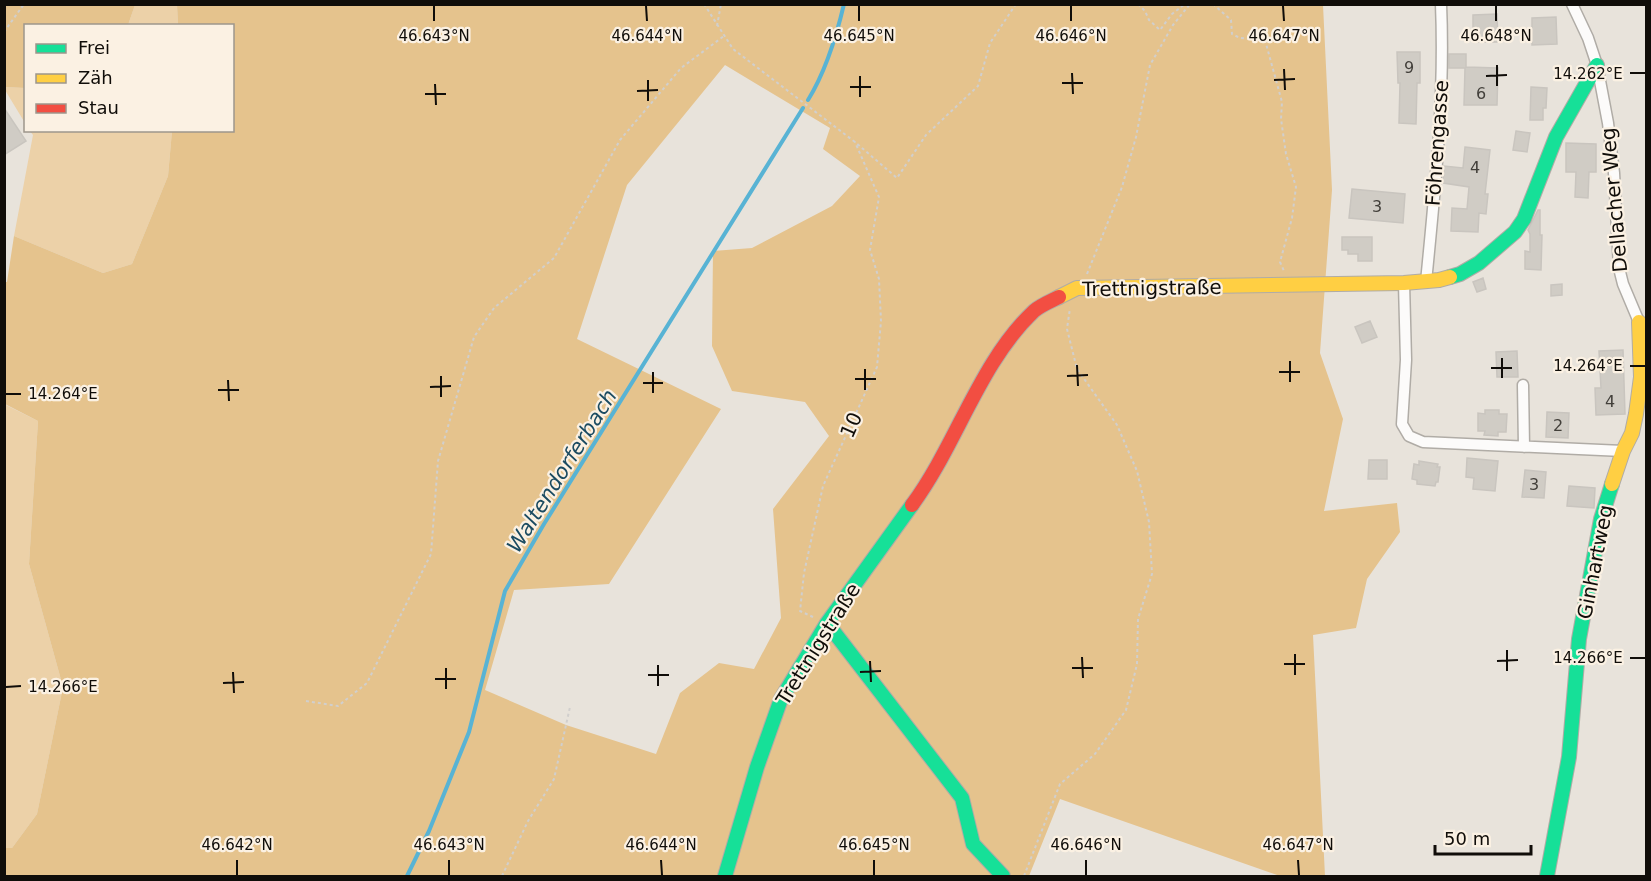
<svg xmlns="http://www.w3.org/2000/svg" width="1651" height="881" viewBox="0 0 1651 881" font-family="'DejaVu Sans',sans-serif">
  <style>
    .green { fill: #ecd1a8 }
    .forest { fill: #e5c38d; fill-rule: evenodd }
    .lines { fill: none; stroke-linecap: round; stroke-linejoin: round }
    .stream { stroke: #58b3d4; stroke-width: 4 }
    .building { fill: #d0ccc5; stroke: #c9c5bf; stroke-width: 1.5 }
    .street-casing { stroke: #b0aca6; stroke-width: 13 }
    .fast-casing { stroke: #b0aca6; stroke-width: 16 }
    .slow-casing { stroke: #b0aca6; stroke-width: 16 }
    .jam-casing { stroke: #b0aca6; stroke-width: 16 }
    .path { stroke: #d1cfcd; stroke-width: 2; stroke-dasharray: 3 3; stroke-linecap: butt }
    .street { stroke: #fcfbfa; stroke-width: 10 }
    .fast { stroke: #16e098; stroke-width: 14 }
    .slow { stroke: #ffcf43; stroke-width: 14 }
    .jam { stroke: #f24e42; stroke-width: 14 }
    .ticks { fill: none; stroke: #100d09; stroke-width: 2 }
    .labels { text-anchor: middle; stroke-width: 4.5; stroke-linejoin: round; paint-order: stroke }
    .number-label { font-size: 16px; fill: #423f3a }
    .street-label { font-size: 20px; fill: #100d09; stroke: #fbf1e3 }
    .water-label { font-size: 21px; font-style: italic; fill: #1b4b61; stroke: #fbf1e3 }
    .ticks-label { font-size: 15px; text-anchor: middle; fill: #100d09; stroke: #fbf1e3; stroke-width: 4.5; stroke-linejoin: round; paint-order: stroke }
  </style>
  <rect width="100%" height="100%" fill="#e8e3db"/>
  <!-- green -->
  <path class="green" d="M135,5H177L178,25H128Z
    M5,87L25,88V123L5,90Z
    M30,131H172L168,176L132,264L103,273L14,236L33,135Z
    M4,404L38,421L29,564L63,687L37,814L12,848H4Z"/>
  <!-- forest -->
  <path class="forest" d="M5,4H135V5L128,25L26,26L25,88L5,87Z
    M177,5H1323L1332,190L1320,353L1343,419L1324,511L1397,503L1400,532L1367,579L1356,628L1313,635L1325,876H1280L1060,799L1029,876H5V848H12L37,814L63,687L29,564L38,421L5,404L4,282H7L14,236L103,273L132,264L168,176L172,131L232,130V26L178,25ZM725,65L830,128L823,149L860,176L832,206L752,248L713,251L712,346L732,391L805,402L829,436L773,509L781,618L754,669L719,663L680,693L656,754L566,725L485,690L514,590L609,584L721,409L577,339L627,185Z"/>
  <g class="lines">
    <!-- stream -->
    <path class="stream" d="M808,100C826,71 836,38 844,4
      M407,876L429,831L469,732L505,591L544,524L803,108"/>
  </g>
  <!-- building -->
  <path class="building" d="M1497,14L1498,42H1473V15Z
    M1556,17L1557,44L1532,45V18Z
    M1397,52H1420V83H1417L1416,124L1399,123L1400,83H1398Z
    M1449,54H1466V67L1498,68L1497,105H1464L1465,68H1449Z
    M1531,87L1547,88L1546,108H1543V120H1530Z
    M4,108L26,141L4,155Z
    M1516,131L1530,133L1527,152L1513,150Z
    M1566,143L1596,144V172H1589L1588,198L1575,197L1576,172H1566Z
    M1465,147L1490,150L1485,194H1488L1486,214L1479,213L1478,232L1451,231L1452,208L1467,209L1469,187L1443,183L1444,166L1463,168Z
    M1352,189L1405,194L1403,223L1349,218Z
    M1538,210H1540V235H1542L1541,270L1525,269V251L1530,252V234L1528,230Z
    M1342,237H1372V261H1358V254H1348V250H1342Z
    M1483,278L1486,289L1477,292L1473,282Z
    M1562,284V295L1551,296V285Z
    M1370,321L1377,337L1362,343L1355,327Z
    M1623,350L1625,414L1596,415L1595,388H1601L1599,351Z
    M1517,351L1518,377H1497L1496,352Z
    M1485,410H1499V414H1507L1506,432H1498V436L1484,435L1485,431H1478V413L1485,414Z
    M1547,412L1569,413L1568,438L1546,437Z
    M1467,458L1498,461L1495,491L1473,489L1474,478L1466,477Z
    M1369,460H1387V479H1368Z
    M1419,461L1438,464L1437,467H1440L1438,482H1436L1435,486L1417,484V480L1412,479L1414,464L1419,465Z
    M1525,470L1546,472L1544,498L1522,497Z
    M1569,486L1595,488L1594,508L1567,506Z"/>
  <g class="lines">
    <defs>
      <path id="street" d="M1572,4L1588,38L1597,65L1608,123L1614,173L1619,268L1623,284L1639,322L1643,325
        M1426,282C1435,190 1445,97 1441,4
        M1404,283L1406,360L1402,424L1409,436L1423,442L1623,451
        M1523,385L1524,447"/>
      <path id="fast" d="M1450,277L1460,274L1479,263L1515,232L1524,219L1556,137L1597,65
        M827,623L962,798L973,844L1003,876
        M725,876L757,767L781,699L827,623L912,505
        M1547,876L1569,757L1579,639L1601,519L1612,484"/>
      <path id="slow" d="M1059,297L1077,288L1404,283L1439,280L1450,277
        M1612,484L1623,451L1632,433L1636,414L1641,377L1639,322"/>
      <path id="jam" d="M912,505C957,444 979,363 1034,311C1041,305 1051,301 1059,297"/>
    </defs>
    <!-- street casing -->
    <use href="#street" class="street-casing"/>
    <!-- fast casing -->
    <use href="#fast" class="fast-casing"/>
    <!-- slow casing -->
    <use href="#slow" class="slow-casing"/>
    <!-- jam casing -->
    <use href="#jam" class="jam-casing"/>
    <!-- path -->
    <path class="path" d="M704,4L733,49L855,142L897,178L926,135L978,86L990,43L1016,4
      M1138,4L1145,11L1149,20L1160,30L1172,14L1185,4
      M1213,4L1231,20L1232,34L1240,38L1265,40L1282,102L1281,119L1286,154L1296,187L1292,218L1280,262L1284,271
      M717,26L721,4
      M4,32L24,4
      M1087,274L1122,187L1136,137L1150,65L1173,25L1190,4
      M813,617L800,611L804,573L823,486L877,367L881,321L879,279L870,250L879,197L855,142
      M306,701L338,706L367,683L431,554L438,461L474,337L494,308L554,258L620,140L681,68L724,36
      M502,876L528,821L554,779L570,707
      M1024,876L1060,784L1095,754L1126,710L1137,664L1138,619L1152,574L1149,522L1137,471L1117,425L1077,369L1067,329L1070,308"/>
    <!-- street -->
    <use href="#street" class="street"/>
    <!-- fast -->
    <use href="#fast" class="fast"/>
    <!-- slow -->
    <use href="#slow" class="slow"/>
    <!-- jam -->
    <use href="#jam" class="jam"/>
  </g>
  <!-- ticks -->
  <path class="ticks" d="M434,6V21M646,6L647,21M859,6V21M1071,6V21M1283,6L1284,21M1496,6V21M1497,65V86M1284,69L1285,90M1072,73L1073,94M1630,73H1645M860,76V97M1486,76L1507,75M648,80V101M1274,80L1295,79M1062,83H1083M435,84L436,105M850,87H871M637,91L658,90M425,94H446M1502,358V378M1290,361V382M1077,365L1078,386M1630,366H1645M1491,368H1512M865,369V390M653,372V393M1279,372H1300M441,376V397M1067,376L1088,375M855,379H876M228,380L229,401M643,383H663M430,387L451,386M218,390H239M6,394H21M1507,650V671M1295,654V675M1082,657L1083,678M1630,658H1645M870,661L871,682M1497,661L1518,660M1284,664H1305M658,665V686M446,668V689M1072,668H1093M233,672L234,693M860,672L881,671M648,675H669M435,679H456M223,683L244,682M6,687L21,686M237,860V875M449,860V875M661,860L662,875M874,860V875M1086,860V875M1298,860L1299,875"/>
  <g class="labels">
    <!-- number labels -->
    <g class="number-label">
      <text x="1409" y="73">9</text>
      <text x="1481" y="99">6</text>
      <text x="1475" y="173">4</text>
      <text x="1377" y="212">3</text>
      <text x="1610" y="407">4</text>
      <text x="1558" y="431">2</text>
      <text x="1534" y="490">3</text>
    </g>
    <!-- street labels -->
    <g class="street-label">
      <text transform="translate(1437 143) rotate(-86)" y="7">Föhrengasse</text>
      <text transform="translate(1614 200) rotate(-95)" y="7">Dellacher Weg</text>
      <text transform="translate(1152 288) rotate(-1)" y="7">Trettnigstraße</text>
      <text transform="translate(851 425) rotate(-66)" y="7">10</text>
      <text transform="translate(1595 562) rotate(-79)" y="7">Ginhartweg</text>
      <text transform="translate(818 644) rotate(-58)" y="7">Trettnigstraße</text>
    </g>
    <!-- water labels -->
    <g class="water-label">
      <text transform="translate(562 471) rotate(-58)" y="7">Waltendorferbach</text>
    </g>
  </g>
  <g class="ticks-label">
    <text x="434" y="41">46.643°N</text>
    <text x="647" y="41">46.644°N</text>
    <text x="859" y="41">46.645°N</text>
    <text x="1071" y="41">46.646°N</text>
    <text x="1284" y="41">46.647°N</text>
    <text x="1496" y="41">46.648°N</text>
    <text x="1588" y="79">14.262°E</text>
    <text x="1588" y="371">14.264°E</text>
    <text x="63" y="399">14.264°E</text>
    <text x="1588" y="663">14.266°E</text>
    <text x="63" y="692">14.266°E</text>
    <text x="237" y="850">46.642°N</text>
    <text x="449" y="850">46.643°N</text>
    <text x="661" y="850">46.644°N</text>
    <text x="874" y="850">46.645°N</text>
    <text x="1086" y="850">46.646°N</text>
    <text x="1298" y="850">46.647°N</text>
  </g>
  <!-- border -->
  <rect width="1651" height="881" fill="none" stroke="#100d09" stroke-width="12"/>
  <!-- legend -->
  <rect x="24" y="24" width="210" height="108" fill="#fbf1e3" stroke="#9d968c" stroke-width="1.5"/>
  <rect x="36" y="44" width="30" height="9" fill="#16e098" stroke="#9d968c" stroke-width="1.5"/>
  <text x="78" y="54" font-size="18" fill="#100d09">Frei</text>
  <rect x="36" y="74" width="30" height="9" fill="#ffcf43" stroke="#9d968c" stroke-width="1.5"/>
  <text x="78" y="84" font-size="18" fill="#100d09">Zäh</text>
  <rect x="36" y="104" width="30" height="9" fill="#f24e42" stroke="#9d968c" stroke-width="1.5"/>
  <text x="78" y="114" font-size="18" fill="#100d09">Stau</text>
  <!-- scale -->
  <path d="M1435 845v9h96v-9" fill="none" stroke="#100d09" stroke-width="3"/>
  <text x="1444" y="845" font-size="18" fill="#100d09" stroke="#fbf1e3" stroke-width="4.5" paint-order="stroke">50 m</text>
</svg>
